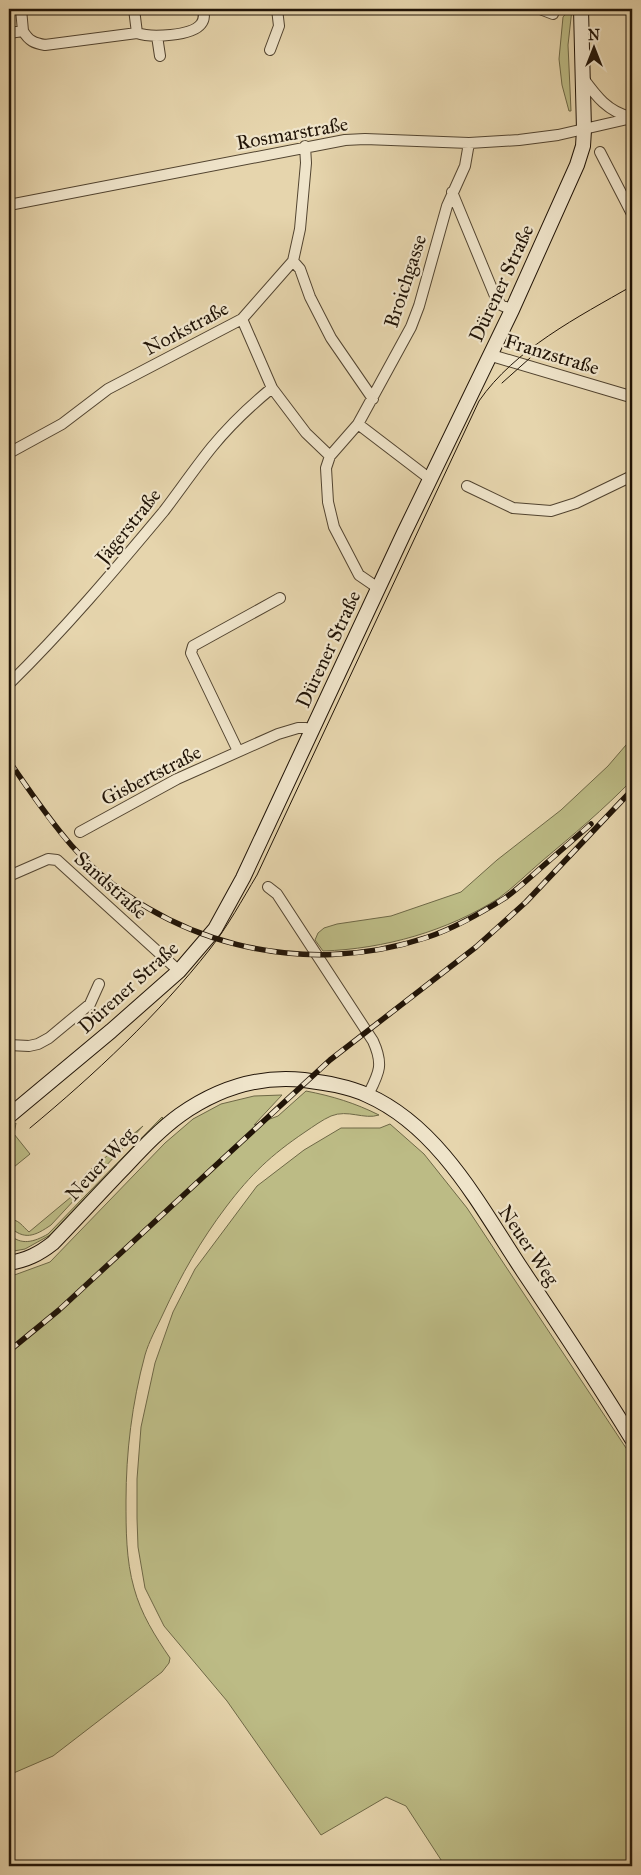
<svg xmlns="http://www.w3.org/2000/svg" width="641" height="1875" viewBox="0 0 641 1875" font-family="'IM FELL Great Primer',serif">
  <style>
    .green { fill: #bcbb85; stroke: #6e6846 }
    .lines { fill: none; stroke-linecap: round; stroke-linejoin: round }
    .minor-casing { stroke: #524430; stroke-width: 12 }
    .tertiary-casing { stroke: #524430; stroke-width: 13 }
    .secondary-casing { stroke: #211407; stroke-width: 16 }
    .minor { stroke: #efe4ca; stroke-width: 10 }
    .tertiary { stroke: #efe4ca; stroke-width: 11 }
    .secondary { stroke: #efe4ca; stroke-width: 14 }
    .tram { stroke: #211407; stroke-width: 1 }
    .rail-casing { stroke: #211407; stroke-width: 5.5 }
    .rail { stroke: #efe4ca; stroke-width: 4; stroke-dasharray: 11; stroke-linecap: butt }
    .labels { text-anchor: middle; stroke-width: 4.5; stroke-linejoin: round; paint-order: stroke }
    .street-label { font-size: 20px; fill: #211407; stroke: #efe4ca }
  </style>
  <rect width="100%" height="100%" fill="#e6d5ad"/>
  <filter id="stains"><feTurbulence type="fractalNoise" baseFrequency=".004" numOctaves="4"/><feColorMatrix values="0 0 0 0 .2 0 0 0 0 .09 0 0 0 0 .02 0 0 0 .5 -.17"/></filter>
  <radialGradient id="worn" r=".72"><stop offset=".6" stop-color="#630" stop-opacity="0"/><stop offset="1" stop-color="#630" stop-opacity=".3"/></radialGradient>
  <!-- green -->
  <path class="green" d="M570,9H572L568,45L571,111H569L562,85L559,59L563,17Z
    M632,738V780C604,809 573,835 542,861C528,873 514,887 499,898C448,931 384,949 323,951L315,940L318,933L324,928L337,924L391,916L461,892L497,860L561,810L608,766Z
    M306,1091C332,1096 355,1103 379,1115C364,1120 348,1109 331,1116C322,1120 314,1126 305,1132C271,1155 251,1174 226,1207C201,1240 181,1275 163,1314C157,1327 149,1341 145,1355C132,1403 126,1452 126,1501C126,1530 126,1560 134,1588C141,1614 155,1636 170,1658L169,1663L162,1672L53,1756L9,1775V1277L50,1262L165,1143L193,1119L221,1104L254,1096L282,1095L254,1125L278,1116Z
    M162,1117L163,1118L52,1234L25,1249L14,1251L9,1249V1234C21,1246 34,1242 48,1234Z
    M16,1123L14,1134L30,1154L9,1171V1129Z
    M390,1124L424,1154L467,1208L632,1457V1866H445L406,1806L386,1797L321,1835L227,1701L164,1626L145,1588L138,1547L137,1518V1479L141,1427L155,1363L173,1312L195,1269L257,1186L304,1150L341,1128H380Z
    M143,1126L51,1225C35,1236 24,1241 9,1226V1220C18,1218 23,1227 29,1232L89,1182L84,1175Z"/>
  <g class="lines">
    <defs>
      <path id="minor" d="M21,9L23,31
        M134,9L137,33
        M540,9L553,14
        M9,33L23,31C29,41 34,43 45,45L137,33C151,38 192,36 201,24C205,19 204,14 203,9
        M157,36L160,56
        M270,50L279,26L277,9
        M583,78C596,96 608,112 631,117
        M600,152L632,214
        M452,192L495,296L501,305L512,310
        M9,205L345,140L365,139L469,143L519,140L558,135L632,118
        M293,261L300,269L310,297L331,338L373,399
        M242,319L272,388L306,433L330,456
        M358,424L430,479
        M9,453L62,424L108,389L242,319L293,261L300,229L306,163L305,146
        M467,486L513,508L551,511L576,503L632,476
        M378,588L359,575L334,527L328,502L326,468L330,456L358,424L411,327L419,306L447,206L465,166L469,143
        M9,684C64,630 114,571 164,511C180,490 195,468 212,447C230,425 250,406 272,388
        M238,751L191,653L193,646L280,598
        M80,832L177,779L278,734L298,728H306L313,731
        M9,876L48,859L57,860L179,971
        M268,887L277,894L373,1041C384,1065 379,1073 368,1095
        M9,1045L29,1046L38,1044L49,1038L90,1004L99,984"/>
      <path id="tertiary" d="M490,355L632,397"/>
      <path id="secondary" d="M9,1116L111,1031L179,971L215,929L243,878L404,533L512,310L577,165L583,146L584,130L581,9
        M9,1263C27,1260 39,1254 53,1243C76,1219 98,1195 121,1171C140,1151 158,1131 180,1115C217,1089 259,1075 304,1080C326,1083 347,1086 367,1095C440,1127 481,1208 523,1271C560,1326 597,1382 632,1439"/>
    </defs>
    <!-- minor casing -->
    <use href="#minor" class="minor-casing"/>
    <!-- tertiary casing -->
    <use href="#tertiary" class="tertiary-casing"/>
    <!-- secondary casing -->
    <use href="#secondary" class="secondary-casing"/>
    <!-- minor -->
    <use href="#minor" class="minor"/>
    <!-- tertiary -->
    <use href="#tertiary" class="tertiary"/>
    <!-- secondary -->
    <use href="#secondary" class="secondary"/>
    <!-- tram -->
    <path class="tram" d="M502,383L530,358
      M30,1128C95,1074 158,1015 210,949C228,926 242,900 257,875L479,401C515,349 578,317 632,286"/>
    <defs>
      <path id="rail" d="M9,761C29,790 49,820 72,846C161,945 303,979 428,937C455,928 481,913 505,898C515,891 525,882 534,874C553,857 572,841 591,824
        M9,1351L59,1310L330,1060L476,947L526,902L632,790"/>
    </defs>
    <!-- rail casing -->
    <use href="#rail" class="rail-casing"/>
    <!-- rail -->
    <use href="#rail" class="rail"/>
  </g>
  <g class="labels">
    <!-- street labels -->
    <g class="street-label">
      <text transform="translate(292 133) rotate(-10)" y="7">Rosmarstraße</text>
      <text transform="translate(405 281) rotate(-72)" y="7">Broichgasse</text>
      <text transform="translate(501 283) rotate(-65)" y="7">Dürener Straße</text>
      <text transform="translate(186 328) rotate(-28)" y="7">Norkstraße</text>
      <text transform="translate(552 354) rotate(17)" y="7">Franzstraße</text>
      <text transform="translate(128 526) rotate(-51)" y="7">Jägerstraße</text>
      <text transform="translate(328 649) rotate(-65)" y="7">Dürener Straße</text>
      <text transform="translate(151 775) rotate(-27)" y="7">Gisbertstraße</text>
      <text transform="translate(111 885) rotate(42)" y="7">Sandstraße</text>
      <text transform="translate(128 987) rotate(-42)" y="7">Dürener Straße</text>
      <text transform="translate(100 1164) rotate(-47)" y="7">Neuer Weg</text>
      <text transform="translate(529 1245) rotate(56)" y="7">Neuer Weg</text>
    </g>
  </g>
  <!-- margin -->
  <rect width="641" height="1875" fill="none" stroke="#e6d5ad" stroke-width="30"/>
  <rect x="10" y="10" width="621" height="1855" fill="none" stroke="#211407" stroke-width="2.5"/>
  <rect x="15" y="15" width="611" height="1845" fill="none" stroke="#211407"/>
  <!-- north arrow -->
  <g transform="translate(594 48)" stroke="#efe4ca" stroke-width="4" paint-order="stroke">
  <path d="M0-4L9 19L0 12L-9 19Z" fill="#211407"/>
  <text y="-8" font-size="14" font-weight="bold" text-anchor="middle" fill="#211407">N</text>
  </g>
  <rect width="100%" height="100%" filter="url(#stains)"/>
  <rect width="100%" height="100%" fill="url(#worn)"/>
</svg>
